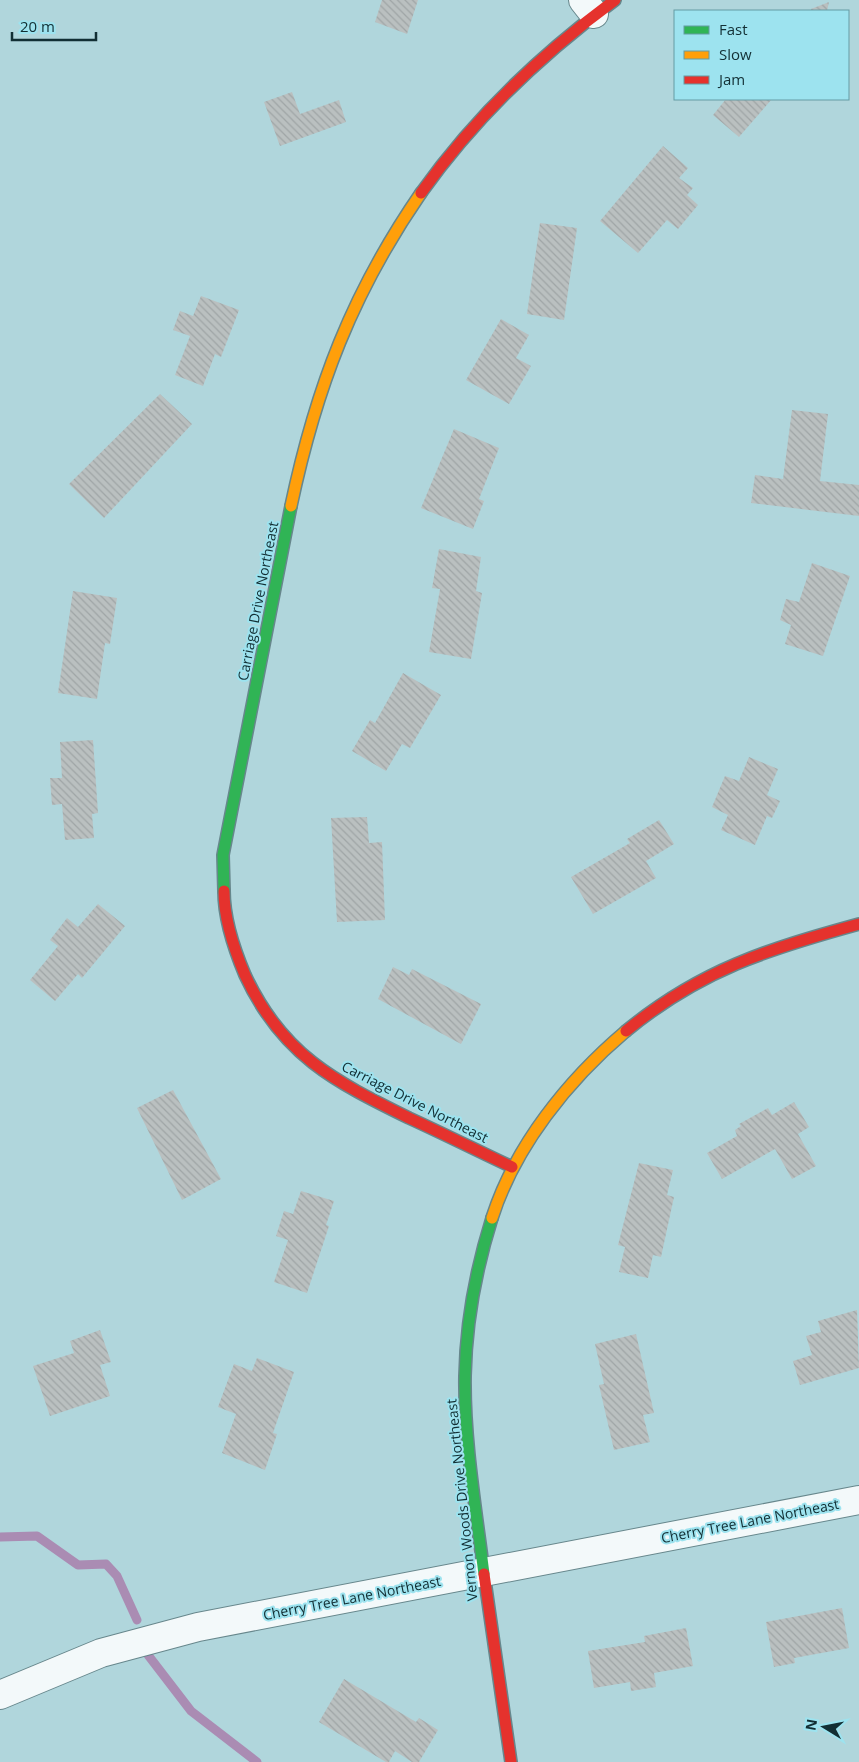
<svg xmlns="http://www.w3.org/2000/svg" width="859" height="1762" viewBox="0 0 859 1762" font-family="'Open Sans',sans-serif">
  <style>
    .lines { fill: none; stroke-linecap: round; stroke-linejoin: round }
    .stream { stroke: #aa8cb3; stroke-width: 9 }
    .building { fill: url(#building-back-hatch) }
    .street-casing { stroke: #67878c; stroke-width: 30 }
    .fast-casing { stroke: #67878c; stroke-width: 14 }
    .slow-casing { stroke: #67878c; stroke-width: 14 }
    .jam-casing { stroke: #67878c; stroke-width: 14 }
    .street { stroke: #f3f9fa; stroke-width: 28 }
    .fast { stroke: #30b455; stroke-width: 11 }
    .slow { stroke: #ff9f0a; stroke-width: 11 }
    .jam { stroke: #e5322d; stroke-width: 11 }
    .labels { text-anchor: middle; stroke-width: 4; stroke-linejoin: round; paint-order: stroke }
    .street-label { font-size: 14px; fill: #122f34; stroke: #9de3ef }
  </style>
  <defs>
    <pattern id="building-back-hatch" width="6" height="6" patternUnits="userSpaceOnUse" patternTransform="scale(1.25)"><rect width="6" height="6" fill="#bac0c0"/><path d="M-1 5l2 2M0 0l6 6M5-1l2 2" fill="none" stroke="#9fa5a6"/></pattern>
  </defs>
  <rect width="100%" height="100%" fill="#b0d6dc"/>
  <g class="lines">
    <!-- stream -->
    <path class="stream" d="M0,1537L37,1536L78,1565L106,1564L117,1576L137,1620
      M148,1655L191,1711L257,1762"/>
  </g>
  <!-- building -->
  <path class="building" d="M382,0H418L407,34L375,22Z
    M829,2L827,11H811V9Z
    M292,92L300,114L339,100L346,122L280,146L264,102Z
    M726,99H772L739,137L713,115Z
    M663,146L688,168L679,178L693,188L687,195L698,205L678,229L667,220L638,253L600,221Z
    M540,223L577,228L564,320L527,314Z
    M201,296L239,310L221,357L215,354L203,386L175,375L190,336L173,330L180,311L193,316Z
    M501,319L529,335L516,358L531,366L509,404L466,380Z
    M160,394L192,424L104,518L69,484Z
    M792,410L828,414L820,481L859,485V516L751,503L755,475L783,479Z
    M454,429L499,448L479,499L484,501L473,529L421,508Z
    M439,549L481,557L476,591L482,593L471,659L429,652L440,589L432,588Z
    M812,563L850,576L823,656L785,644L791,625L780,620L786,599L799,602Z
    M73,591L117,598L110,644L105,643L97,699L58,693Z
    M403,673L441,695L410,748L402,744L386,771L352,751L370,720L375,723Z
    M93,740L98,813L92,814L94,838L65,840L62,804L52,805L50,778H62L60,742Z
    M749,757L778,769L767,795L780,801L772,818L767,816L755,845L721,830L728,815L712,807L725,776L739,781Z
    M367,817L369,843L382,842L385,920L337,922L331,818Z
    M659,820L674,844L646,861L656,878L593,914L571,877L630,843L627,839Z
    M98,904L125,926L82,978L78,974L55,1001L30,980L58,946L50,940L67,918L78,927Z
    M393,967L409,975L412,969L481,1004L461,1044L378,999Z
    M173,1090L221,1179L182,1200L137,1108Z
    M794,1102L809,1127L798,1134L816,1166L792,1179L775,1149L722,1179L707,1153L737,1136L735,1130L741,1126L739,1124L768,1108L772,1115Z
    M639,1163L673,1170L667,1195L674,1197L661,1257L653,1255L648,1278L619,1272L625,1247L618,1245Z
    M301,1191L334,1201L326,1225L329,1226L307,1293L274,1282L288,1240L276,1236L284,1211L293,1214Z
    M857,1310L859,1368L800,1385L793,1361L812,1355L806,1336L821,1332L818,1321Z
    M100,1330L111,1362L100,1365L110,1396L50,1416L33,1366L74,1353L70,1341Z
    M636,1334L654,1413L643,1415L650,1442L614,1450L599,1385L604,1384L595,1344Z
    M257,1358L294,1372L273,1433L277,1434L265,1470L222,1453L236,1414L218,1407L234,1364L252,1371Z
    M842,1608L849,1648L794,1658L795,1663L774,1667L766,1622Z
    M686,1628L693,1666L654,1673L656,1687L631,1691L630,1682L594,1688L588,1651L645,1642L644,1636Z
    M344,1679L416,1722L419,1718L438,1730L419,1762H412L395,1751L389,1762H386L319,1722Z"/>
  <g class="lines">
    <defs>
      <path id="street" d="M583,0L594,14
        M0,1695L101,1653L198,1627L859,1500"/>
      <path id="fast" d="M224,891L223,855L291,506
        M484,1574C476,1510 464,1440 465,1376C466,1323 476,1269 492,1218"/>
      <path id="slow" d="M291,506C316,388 352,293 421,193
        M492,1218C515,1146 568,1080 626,1031"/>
      <path id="jam" d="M421,193C475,117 540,55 615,0
        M224,891C224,920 234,949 245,975C282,1055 334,1081 409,1118C444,1134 478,1151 512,1167
        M626,1031C700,970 768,949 859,924
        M484,1574L511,1762"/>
    </defs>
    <!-- street casing -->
    <use href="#street" class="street-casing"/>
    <!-- fast casing -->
    <use href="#fast" class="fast-casing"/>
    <!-- slow casing -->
    <use href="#slow" class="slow-casing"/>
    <!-- jam casing -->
    <use href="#jam" class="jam-casing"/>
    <!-- street -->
    <use href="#street" class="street"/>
    <!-- fast -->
    <use href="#fast" class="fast"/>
    <!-- slow -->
    <use href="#slow" class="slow"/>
    <!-- jam -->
    <use href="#jam" class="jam"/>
  </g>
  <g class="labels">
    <!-- street labels -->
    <g class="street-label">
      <text transform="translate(258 601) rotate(-79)" y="5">Carriage Drive Northeast</text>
      <text transform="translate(415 1102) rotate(27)" y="5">Carriage Drive Northeast</text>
      <text transform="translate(462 1500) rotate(-96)" y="5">Vernon Woods Drive Northeast</text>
      <text transform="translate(750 1521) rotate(-11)" y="5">Cherry Tree Lane Northeast</text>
      <text transform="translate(352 1598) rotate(-11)" y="5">Cherry Tree Lane Northeast</text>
    </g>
  </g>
  <!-- legend -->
  <rect x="674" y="10" width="175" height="90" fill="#9de3ef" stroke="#659ba4"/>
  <rect x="684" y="26" width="25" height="8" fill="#30b455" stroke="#659ba4"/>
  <text x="719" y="35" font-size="15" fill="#122f34">Fast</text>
  <rect x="684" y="51" width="25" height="8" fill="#ff9f0a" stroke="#659ba4"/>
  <text x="719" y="60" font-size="15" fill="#122f34">Slow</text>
  <rect x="684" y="76" width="25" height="8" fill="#e5322d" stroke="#659ba4"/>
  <text x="719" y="85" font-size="15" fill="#122f34">Jam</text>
  <!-- north arrow -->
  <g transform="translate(824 1727) rotate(280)" stroke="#9de3ef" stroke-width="4" paint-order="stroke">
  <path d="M0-4L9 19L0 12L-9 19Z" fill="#122f34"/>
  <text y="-8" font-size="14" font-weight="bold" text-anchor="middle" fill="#122f34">N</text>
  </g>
  <!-- scale -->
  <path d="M12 32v8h84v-8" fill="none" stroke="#122f34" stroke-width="2.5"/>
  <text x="20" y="32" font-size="15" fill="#122f34" stroke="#9de3ef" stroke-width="4" paint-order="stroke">20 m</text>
</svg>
